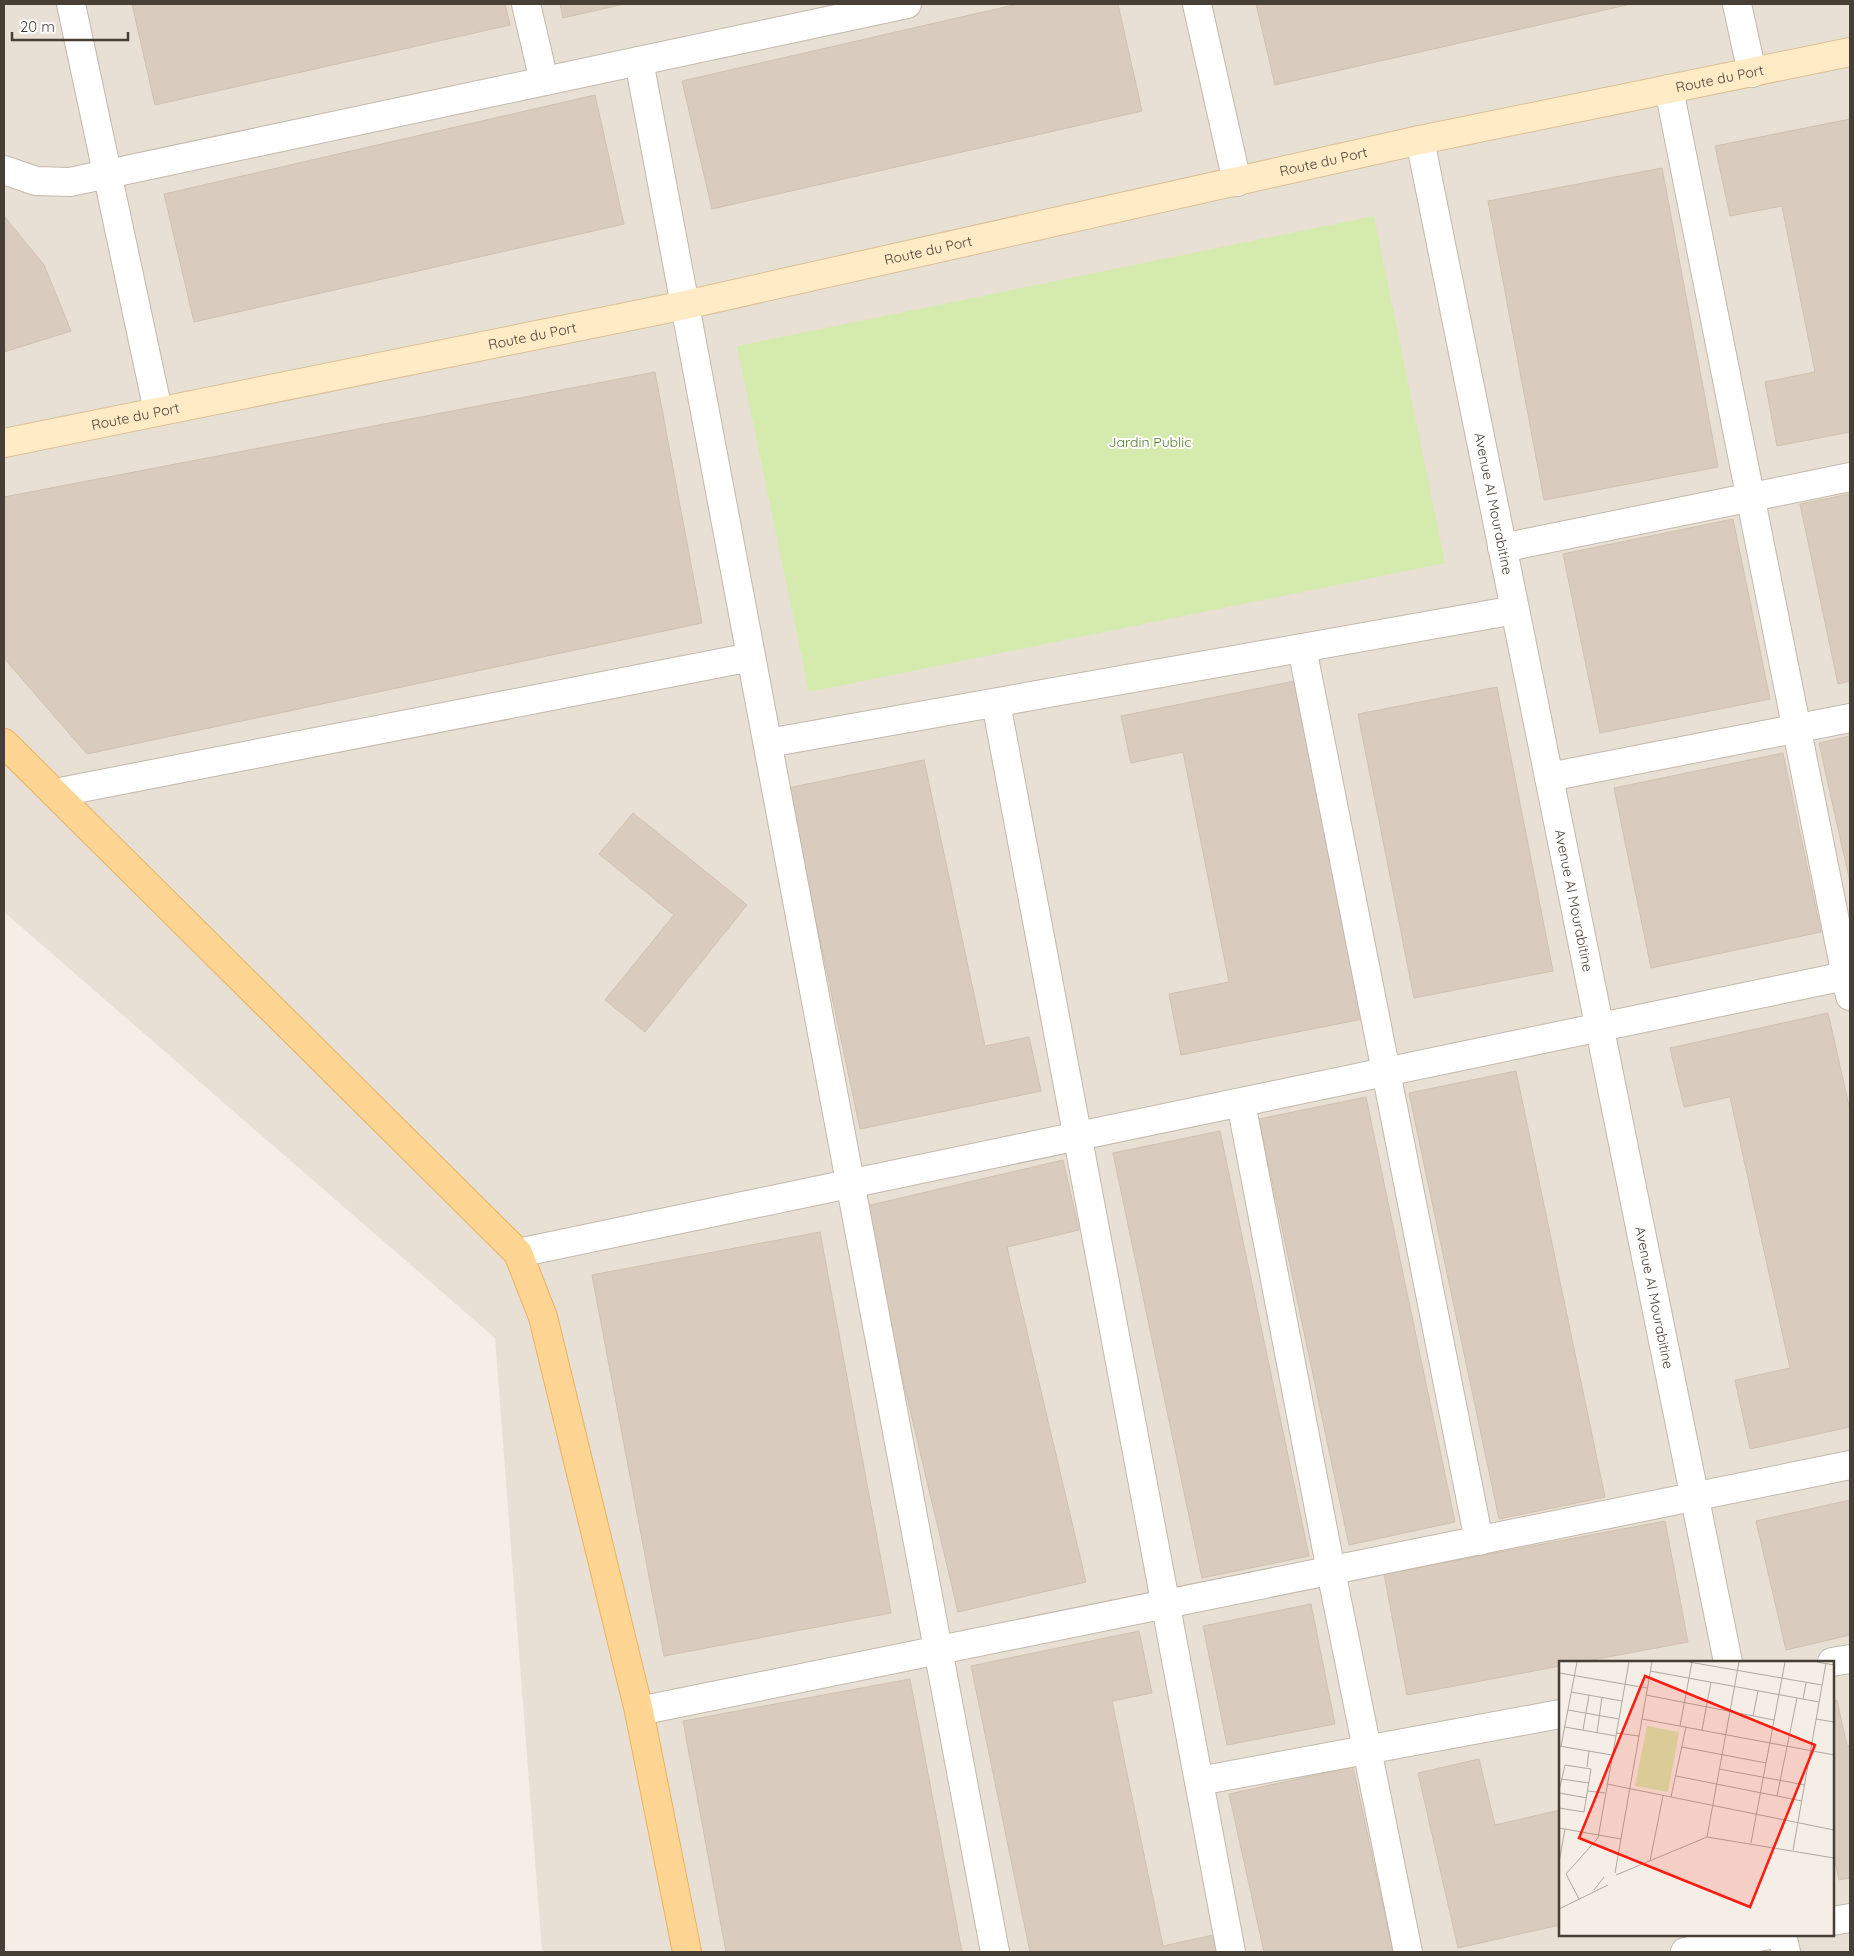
<svg xmlns="http://www.w3.org/2000/svg" width="1854" height="1956" viewBox="0 0 1854 1956" font-family="Quicksand,sans-serif">
  <style>
    .residential { fill: #e8e0d4; fill-rule: evenodd }
    .green { fill: #d5eaad }
    .building { fill: #d9ccbe; stroke: #d1c0ae }
    .lines { fill: none; stroke-linecap: round; stroke-linejoin: round }
    .street-casing { stroke: #c3b8ab; stroke-width: 30 }
    .secondary-casing { stroke: #d9c096; stroke-width: 30 }
    .primary-casing { stroke: #e9b15f; stroke-width: 30 }
    .street { stroke: #fff; stroke-width: 28 }
    .secondary { stroke: #ffebc5; stroke-width: 28 }
    .primary { stroke: #ffd594; stroke-width: 28 }
    .labels { text-anchor: middle; stroke-width: 4; stroke-linejoin: round; paint-order: stroke }
    .street-label { font-size: 14px; fill: #473e35; stroke: #fff }
    .park-label { font-size: 14px; fill: #4f7b26; stroke: #fff }
    .inset-road { fill: none; stroke: #afa89f; stroke-width: 1 }
    .view { fill: #ff1d12; fill-opacity: 0.15; stroke: #ff1d12; stroke-width: 2.5 }
    .inset-edge { fill: none; stroke: #473e35; stroke-width: 2.5 }
  </style>
  <rect width="100%" height="100%" fill="#f4eee6"/>
  <!-- residential -->
  <path class="residential" d="M4,4H1850V1952H542L495,1338L4,912ZM1560,1662H1833V1935H1560Z"/>
  <!-- green -->
  <path class="green" d="M1374,216L1445,563L809,692L737,346Z"/>
  <!-- building -->
  <path class="building" d="M132,4H505L510,25L155,105Z
    M560,4H624L563,18Z
    M1018,4H1118L1142,111L712,209L682,81Z
    M1256,4H1631L1275,85Z
    M595,95L624,224L194,322L164,194Z
    M1850,119V432L1777,446L1765,382L1815,372L1782,206L1730,216L1715,146Z
    M1662,168L1718,467L1544,500L1488,201Z
    M4,216L44,265L71,331L4,352Z
    M655,372L702,623L87,754L4,658V497Z
    M1850,494V681L1838,684L1800,504Z
    M1733,519L1770,699L1600,733L1563,554Z
    M1295,681L1363,1019L1181,1055L1169,994L1229,982L1183,752L1131,763L1121,716Z
    M1497,687L1553,971L1414,998L1358,714Z
    M1850,736V882L1819,743Z
    M1783,753L1821,932L1651,968L1614,788Z
    M924,760L985,1046L1029,1037L1041,1091L860,1129L788,788Z
    M633,813L747,905L645,1032L605,1000L674,915L599,854Z
    M1828,1013L1850,1110V1427L1750,1449L1735,1380L1790,1368L1730,1097L1684,1107L1670,1048Z
    M1516,1071L1605,1497L1499,1519L1409,1093Z
    M1366,1097L1455,1522L1349,1545L1259,1119Z
    M1220,1131L1309,1556L1202,1578L1113,1153Z
    M1063,1160L1079,1230L1007,1247L1086,1582L958,1612L862,1207Z
    M820,1232L891,1613L664,1656L592,1275Z
    M1850,1500V1635L1786,1650L1756,1521Z
    M1665,1521L1688,1642L1581,1662H1560V1666L1407,1695L1384,1574Z
    M1311,1604L1335,1724L1227,1745L1203,1626Z
    M1139,1631L1152,1693L1112,1701L1163,1946L1213,1935L1217,1952H1030L971,1666Z
    M910,1679L962,1952H726L683,1721Z
    M1837,1700L1847,1746L1850,1745V1878L1839,1880L1833,1852V1701Z
    M1479,1759L1495,1825L1560,1810V1925L1458,1948L1418,1773Z
    M1353,1767L1393,1952H1264L1229,1794Z"/>
  <g class="lines">
    <defs>
      <g id="street">
        <path d="M71,4L158,411"/>
        <path d="M526,4L544,81"/>
        <path d="M1197,4L1237,182"/>
        <path d="M1737,4L1752,73"/>
        <path d="M639,61L995,1952"/>
        <path d="M1669,89L1850,996"/>
        <path id="s1" d="M1420,140L1728,1662"/>
        <path d="M4,170L36,181L70,182L907,4"/>
        <path d="M1502,548L1850,477"/>
        <path d="M1302,648L1479,1541"/>
        <path d="M996,703L1231,1952"/>
        <path d="M768,743L1515,610"/>
        <path d="M1549,777L1850,718"/>
        <path d="M55,793L751,657"/>
        <path d="M1241,1103L1331,1571L1408,1952"/>
        <path d="M518,1253L1850,975"/>
        <path d="M1832,1662L1850,1659"/>
        <path d="M639,1711L1850,1465"/>
        <path d="M1199,1781L1560,1714"/>
        <path d="M1833,1921L1850,1918"/>
        <path d="M1782,1935L1786,1952"/>
        <path d="M1685,1952L1768,1935"/>
      </g>
      <g id="secondary">
        <path id="s2" d="M4,443L685,305L1420,140L1850,52"/>
      </g>
      <path id="primary" d="M4,743L518,1253L543,1317L639,1711L687,1952"/>
    </defs>
    <!-- street casing -->
    <use href="#street" class="street-casing"/>
    <!-- secondary casing -->
    <use href="#secondary" class="secondary-casing"/>
    <!-- primary casing -->
    <use href="#primary" class="primary-casing"/>
    <!-- street -->
    <use href="#street" class="street"/>
    <!-- secondary -->
    <use href="#secondary" class="secondary"/>
    <!-- primary -->
    <use href="#primary" class="primary"/>
  </g>
  <g class="labels">
    <!-- street labels -->
    <g class="street-label">
      <text dy="5" stroke="none"><textPath href="#s2" startOffset="1754">Route du Port</textPath></text>
      <text dy="5" stroke="none"><textPath href="#s2" startOffset="1349">Route du Port</textPath></text>
      <text dy="5" stroke="none"><textPath href="#s2" startOffset="944">Route du Port</textPath></text>
      <text dy="5" stroke="none"><textPath href="#s2" startOffset="539">Route du Port</textPath></text>
      <text dy="5" stroke="none"><textPath href="#s2" startOffset="134">Route du Port</textPath></text>
      <text dy="5" stroke="none"><textPath href="#s1" startOffset="371">Avenue Al Mourabitine</textPath></text>
      <text dy="5" stroke="none"><textPath href="#s1" startOffset="776">Avenue Al Mourabitine</textPath></text>
      <text dy="5" stroke="none"><textPath href="#s1" startOffset="1181">Avenue Al Mourabitine</textPath></text>
    </g>
    <!-- park labels -->
    <g class="park-label">
      <text x="1150" y="447">Jardin Public</text>
    </g>
  </g>
  <!-- overview -->
  <g transform="translate(1559 1661)">
    <rect width="275" height="275" fill="#f4eee6"/>
    <path d="M88,65L120,71L109,131L76,125Z" fill="#d5eaad"/>
    <path class="inset-road" d="M130,1L263,24M258,1L275,4M91,10L260,41M0,12L88,27M12,31L63,40M87,34L215,59M244,38L247,22M9,49L60,58M194,55L199,30M83,58L275,94M257,58L275,61M121,65L133,1M6,66L57,75M24,69L30,34M143,69L152,21M38,72L43,36M57,72L80,75M0,85L53,94M2,85L18,1M123,86L207,102M28,106L30,90M160,108L246,124M117,115L243,140M2,118L30,122M48,123L275,169M0,130L6,104L32,108L25,151L0,147M29,130L46,132M0,132L28,137M218,135L238,37M112,136L127,66M0,167L62,178M148,176L180,1M192,182L226,1M234,189L267,2M91,200L104,135M0,202L6,168M56,212L93,1M57,214L148,176L275,197M35,229L45,216M20,238L7,213L39,177L70,1M0,248L49,224"/>
    <path class="view" d="M86,15L256,84L191,246L20,177Z"/>
    <rect width="275" height="275" class="inset-edge"/>
  </g>
  <!-- border -->
  <rect width="1854" height="1956" fill="none" stroke="#473e35" stroke-width="10"/>
  <!-- scale -->
  <path d="M12 32v8h116v-8" fill="none" stroke="#473e35" stroke-width="2.5"/>
  <text x="20" y="32" font-size="15" fill="#473e35" stroke="#ffffff" stroke-width="4" paint-order="stroke">20 m</text>
</svg>
